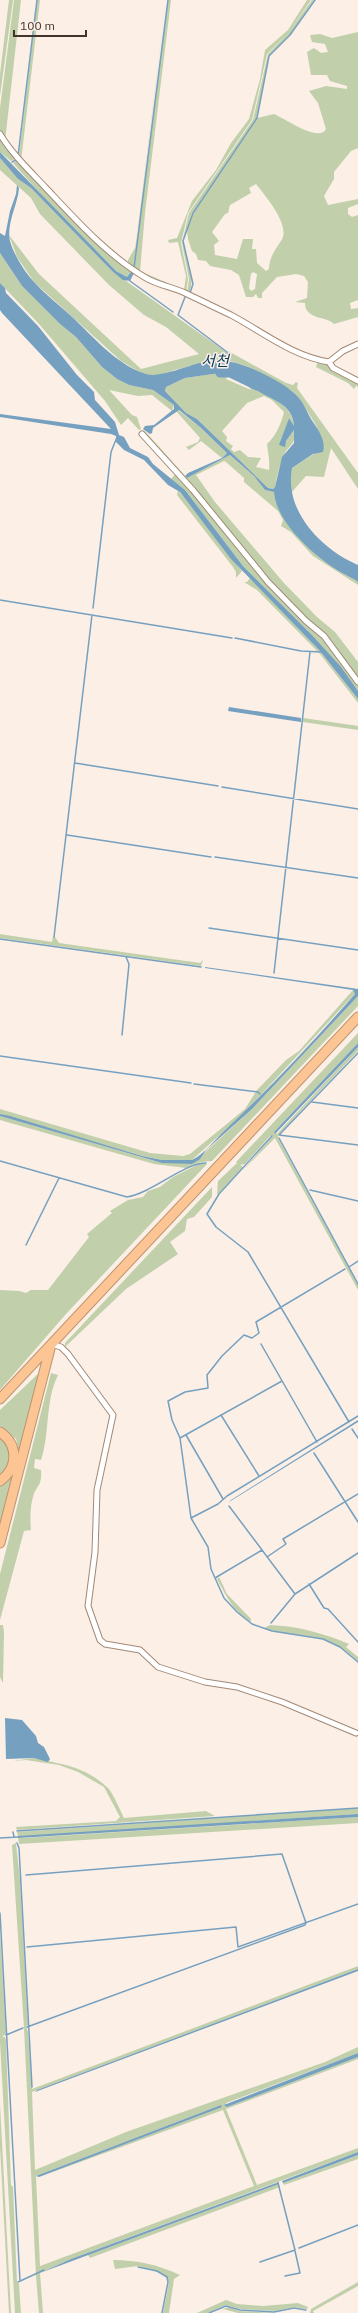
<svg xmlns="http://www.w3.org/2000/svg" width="358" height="2313" viewBox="0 0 358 2313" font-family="'IBM Plex Sans','Noto Sans KR',sans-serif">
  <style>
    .green { fill: #c1d0ab; fill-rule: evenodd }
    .water { fill: #76a0c0; fill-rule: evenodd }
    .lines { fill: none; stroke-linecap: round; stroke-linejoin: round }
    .stream { stroke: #76a0c0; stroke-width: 1.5 }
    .river { stroke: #76a0c0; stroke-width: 9 }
    .street-casing { stroke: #a38975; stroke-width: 7 }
    .highway-casing { stroke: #bc9370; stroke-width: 11 }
    .street { stroke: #fff; stroke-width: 5 }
    .highway { stroke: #fec594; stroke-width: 9 }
    .labels { text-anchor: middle; stroke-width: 3; stroke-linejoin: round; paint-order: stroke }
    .water-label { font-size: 15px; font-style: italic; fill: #073d5d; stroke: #fbefe6 }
  </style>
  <rect width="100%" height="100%" fill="#fbefe6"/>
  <!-- green -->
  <path class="green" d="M9,0H13L0,96V74Z
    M14,0H21L5,141L0,133V108Z
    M37,0H40L21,161L19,156Z
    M166,0L133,268L168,0H171L145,213L140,271L184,290L186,276L178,242L169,243L168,240L177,238L192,201L216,170L231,143L249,119L260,79L265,50L288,30L307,0H311L288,33L267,54L252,120L188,213L181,243L188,279L186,293L147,278L128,265V260L135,248L140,215Z
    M312,0H314L290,35L269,56L257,118L192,213L183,241L192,279L190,293H187L189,279L182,243L189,213L253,120L268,54L288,33Z
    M358,32V148L351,151L334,172V179L324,196L328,205L358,199V204L348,208V214L352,217L358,215V300L350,303L351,309L358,308V317L334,324C327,316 305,320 305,303L295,302L307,298L308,282L304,276L296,274L277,277L262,293V298H258L256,294L253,297H246L239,275L231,270L210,266L206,261L198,260L196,254L192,251L188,239L187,230L193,213L257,118L274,114C284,118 319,143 326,129L318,103L309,91L326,86L347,89V86L330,81L327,75H311L307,52L314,48L321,53L328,52L325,44L312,42L310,35L320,34L332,38ZM256,184C265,196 292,226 281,241C275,250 269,258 269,269L266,271L257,263L256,249H252L253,239H243L237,259L215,255L214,245L219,241L212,232L225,214L228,213L230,205L251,193L249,188ZM253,272L257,274L255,289L251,291L249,288L251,274Z
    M0,137L16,158L11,161L0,152Z
    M0,158L18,179L31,188L112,271L226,352L228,361L216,360L174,370L162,375H147L136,370L121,361L34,282L17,257L9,235L39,274L141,369L199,354L166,327L144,315L109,285L40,214L31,198L0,170Z
    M18,160L108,253L131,272L127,277L116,271L54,209L13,163Z
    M0,253L22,286L60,324L76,337L102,367L117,379L129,385L153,390L174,405L172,411L152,395L138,396L109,390L132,415L137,417L141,429L139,430L128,418L121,425L105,401L39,324L0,283Z
    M228,351L286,383L293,385L296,382L298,383L297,388L358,473V489L331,448L324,477L306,476L291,493L289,484L292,468L317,452V427L300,399L290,390L269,378L246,366L230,361Z
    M318,361C331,365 345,376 358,383V387L356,386L354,389L348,383L316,367Z
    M213,374C221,374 231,372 238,375C246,377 250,386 257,390C273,400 293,405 294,427L289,418L283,435L286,441L294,430C298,444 287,446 284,455C279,466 277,476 275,487L273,489L268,488L197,419L186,413L165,391L166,387L185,378ZM227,375L244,380L251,390L226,379ZM264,396L272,400L284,412C281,424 276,436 267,444C268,454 270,460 269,470L256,467L261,458L248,457L240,450L234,452L231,449L233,446L226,441L227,437L222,431L247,403Z
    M178,410L200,427L227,453L222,458L201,441L189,450L186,447L198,442L200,438L176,411Z
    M144,430L187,478L230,455L254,476L265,490L274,492C276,521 317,559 342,573C347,576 353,578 358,582V585L313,556L291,532L281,526L283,520L278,511L244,482V478L226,462L224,461L196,475L215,502L284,583L317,617L335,632L358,662V681L325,634L307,620L269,581L142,432Z
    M176,473L267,583L323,636L358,685V691L311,634L243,566L185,490L171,479Z
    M178,490L242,571L236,578V572L233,567L177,495Z
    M250,578L320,651L358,699V703L320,654L257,590L244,582H247Z
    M303,718L358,726V730L303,722Z
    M0,934L52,942L53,936L55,937L59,943L200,963L203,960L201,966L0,938Z
    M353,990L355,994L348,1001L244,1113L192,1160H162L142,1156L0,1114V1109L150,1153L183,1156L190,1154L245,1109L257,1090L286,1060L299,1051Z
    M358,996V1006L212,1161L201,1162L186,1168L154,1164L0,1120V1116L155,1161L192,1164L252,1109Z
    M358,1033V1043L274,1132L277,1134L358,1047V1051L278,1135V1138L358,1285V1290L275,1138L243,1170L273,1136H270L245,1164L240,1165L243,1167L217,1195L218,1181L237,1163L236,1162Z
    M201,1163L207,1164L66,1314L0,1390V1290L19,1291L26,1293L31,1290H48L89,1237L87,1234L112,1213L110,1211L128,1200L143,1197L148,1191L160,1187L173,1177Z
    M212,1187V1197L194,1217L187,1219L185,1231L170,1242L178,1254L126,1289L65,1347V1343Z
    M41,1371L20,1455L16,1439L0,1426V1410Z
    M51,1373L58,1375C45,1401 50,1432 41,1460L35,1459L34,1468L41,1470C42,1487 37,1484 33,1497C30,1507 30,1519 31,1530L24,1531L0,1620V1574Z
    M0,1434L5,1437L13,1460L0,1479Z
    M14,1475L0,1535V1486Z
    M219,1577L227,1594L251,1619V1622C232,1610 227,1597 217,1579Z
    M0,1625H3L4,1632L3,1683L0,1677Z
    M270,1625C297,1626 323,1633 349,1644L346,1647L358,1657V1661C322,1627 304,1641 264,1628Z
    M34,1758C63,1765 83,1765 108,1788C113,1793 120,1810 124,1818L206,1811L215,1816L17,1830L16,1827L116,1821L120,1817L104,1787L78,1772L59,1765L26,1760L13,1761Z
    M358,1808V1814L343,1815L23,1837L18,1836L17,1832Z
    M358,1817V1823L19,1844L18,1838H23Z
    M16,1843L20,1880L28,2025L26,2026L28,2032L32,2089L358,1966V1969L32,2092L35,2170L126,2132L325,2062L358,2047V2053L226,2103L227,2107L358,2057V2059L226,2109L257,2185L358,2148V2152L71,2259L40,2273L43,2313H39L36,2276L24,2028L12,1845ZM221,2105V2107L39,2177L223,2110L254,2186L40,2266L36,2176Z
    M0,1930L6,2034L2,2037H5L6,2040L11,2185L13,2187L17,2282L19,2284L21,2313H15L0,2042Z
    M0,2104L11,2313H9L0,2147Z
    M358,2155V2159L284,2185L283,2183Z
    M279,2184L280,2187L90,2258L88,2255Z
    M113,2260C137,2260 159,2265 180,2275L174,2279L169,2313H163L169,2282L164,2274L138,2266L115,2269Z
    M358,2282V2286L313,2311L314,2313H310L311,2309Z
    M226,2300L237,2304L263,2306L298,2303L308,2307L307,2309L294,2307L275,2311L240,2309L226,2305L207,2313H197Z
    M229,2307L239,2311L274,2313H238L223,2309L215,2312Z"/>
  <!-- water -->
  <path class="water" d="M0,152L116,271L127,277L131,272L134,273L130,281L123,280L112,271L31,188L18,179L0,158Z
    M17,185L19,188C18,204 6,224 10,241C14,255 24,271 34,282C45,294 58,304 70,315C92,335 116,365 146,374C161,379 196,361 216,360C238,359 285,381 299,398C305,405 308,415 313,422C319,431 326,441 323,452L313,454L292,468C284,511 321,549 358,565V582C353,578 347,576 342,573C316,558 276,523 274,492L265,490L254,476L230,455L187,478L185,476L188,473L222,458L227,453L200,427L179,410L153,428L152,433L150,434L143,429L145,426L154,425L174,409V405L153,390L129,385L117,379L102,367L76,337L60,324L22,286L0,253V233L5,236L10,211L16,194ZM213,374C221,374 231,372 238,375C245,377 249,384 255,389C270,400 293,403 294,426L289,418L279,445L285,447L286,441L294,430V443L282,457L275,487L273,489L268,488L197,419L186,413L165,391L166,387L185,378Z
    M0,283L5,288L6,293L38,326L77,375L94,392L95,400L115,422L119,435L124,437L130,448L148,457L153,464L185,490L243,566L311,634L341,667L358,691V699L320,651L231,559L180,492L168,485L144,460L124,450L116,442V436L111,434L0,417V414L111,429L2,313L0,310Z
    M229,707L301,718V722L228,711Z
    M205,967L358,989V996L252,1109L206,1150L200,1159L192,1164L162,1163L0,1116V1114L10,1116L142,1156L162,1160H192C203,1155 214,1141 223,1132C269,1089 313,1042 355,994L353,990L205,968Z
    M358,1043V1047L275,1134L274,1132Z
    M358,1420V1422L229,1502L231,1500Z
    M5,1718L22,1720L36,1736L38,1743L44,1747L50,1759L48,1762L34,1758L6,1759Z
    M358,1814V1817L18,1838V1836Z
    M358,1969V1971L35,2092L37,2090Z
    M358,2053V2057L227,2107L224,2105Z
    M221,2105L222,2107L39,2177L36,2176Z
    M358,2152V2155L283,2183L282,2181Z
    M279,2182V2184L40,2273L71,2259Z"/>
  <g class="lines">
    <!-- stream -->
    <path class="stream" d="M18,156L37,0
      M12,162L16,160
      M134,268L168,0
      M130,281L173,312
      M190,293L193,284L183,241L193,213L257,118L269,56L290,35L315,0
      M185,297L178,315L227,352L229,361
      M0,600L232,638
      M93,608L111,452L117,437
      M235,638L301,651L321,652
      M75,763L218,786
      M222,787L358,809
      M67,835L211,857
      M215,857L358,878
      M209,928L358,950
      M54,937L92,615
      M0,939L201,967
      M274,973L310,652
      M122,1035L129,964L126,957
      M0,1056L191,1083
      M194,1084L258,1092L260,1094
      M312,1102L358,1108
      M279,1135L358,1053
      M279,1135L358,1145
      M272,1136L219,1194L207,1214L216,1227L248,1252L349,1422
      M279,1138L358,1284
      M0,1161L127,1197C152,1193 184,1163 206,1163
      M310,1190L358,1201
      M26,1245L59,1178
      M349,1267L358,1261
      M345,1269L256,1322L259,1333L252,1338L244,1335L222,1356L207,1375L208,1388L185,1392L168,1401L172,1420L180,1438L191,1518L208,1547L211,1569L224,1598L237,1612L252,1624L272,1631L323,1639L340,1647L358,1662
      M261,1344L317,1442
      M221,1415L259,1476
      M352,1429L358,1438
      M186,1435L223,1499
      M180,1438L282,1381
      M314,1453L358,1522
      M229,1506L295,1594
      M191,1518L218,1504L227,1496L358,1416
      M267,1557L286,1544L283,1539L358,1494
      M215,1578L262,1550
      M309,1584L324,1608L328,1609L358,1642
      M271,1623L295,1594L358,1553
      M17,1831L358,1808
      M13,1832L14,1837
      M0,1838L18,1837
      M17,1843L19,1848L32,2087
      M26,1875L282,1854L306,1923L305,1925L27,2027
      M0,1913L20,2281
      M27,1947L236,1927L238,1947L358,1904
      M6,2035L23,2028
      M299,2248L358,2225
      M260,2262L295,2250L278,2183
      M138,2267L157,2271L167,2277L168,2282L162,2313
      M285,2276L300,2273L295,2251
      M18,2282L44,2270
      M209,2313L226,2306L240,2310L274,2312L294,2308L306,2310"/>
    <!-- river -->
    <path class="river" d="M220,373H230L257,386"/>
    <defs>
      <path id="street" d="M0,134C12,154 29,170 45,187C76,220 107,255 146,278C158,285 172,287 185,293C200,300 216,308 231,315C263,332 292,356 329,362
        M358,344L343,351L329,362L333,368L358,381
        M142,434L193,490L268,582L306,621L324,636L358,682
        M51,1344L61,1347L68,1354L113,1415L97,1490L95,1552L88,1606L100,1640L105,1644L140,1650L158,1667L205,1682L237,1687L282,1702L356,1733"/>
      <path id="highway" d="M0,1399L358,1017
        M0,1432C19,1445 18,1468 0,1481
        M0,1543L51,1345"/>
    </defs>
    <!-- street casing -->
    <use href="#street" class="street-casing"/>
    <!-- highway casing -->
    <use href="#highway" class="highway-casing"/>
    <!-- street -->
    <use href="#street" class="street"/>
    <!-- highway -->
    <use href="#highway" class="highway"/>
  </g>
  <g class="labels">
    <!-- water labels -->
    <g class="water-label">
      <text transform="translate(215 361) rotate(1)" y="5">서천</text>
    </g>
  </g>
  <!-- scale -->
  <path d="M14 30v6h72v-6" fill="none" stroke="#40352c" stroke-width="2"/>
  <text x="20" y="30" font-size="12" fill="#40352c" stroke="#fbefe6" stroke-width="3" paint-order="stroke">100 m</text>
</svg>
